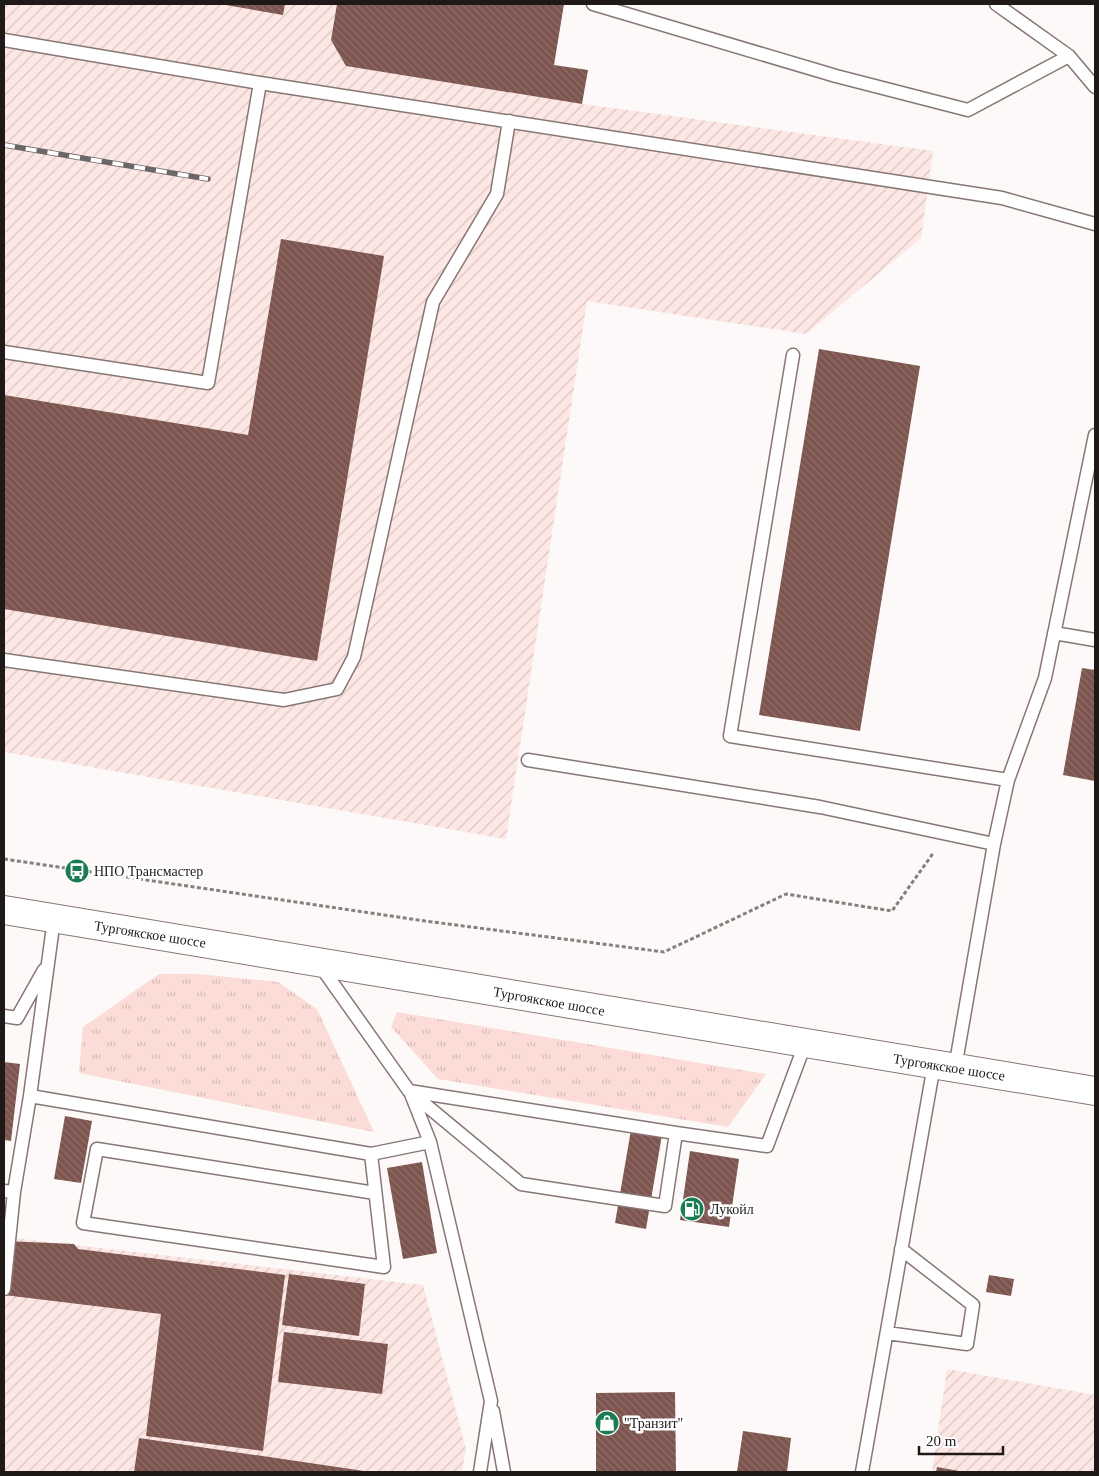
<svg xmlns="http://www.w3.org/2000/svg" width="1099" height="1476" viewBox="0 0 1099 1476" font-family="'Times New Roman',serif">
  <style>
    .industrial { fill: url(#industrial-furrows) }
    .grass { fill: url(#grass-tufts) }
    .building { fill: url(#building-back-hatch) }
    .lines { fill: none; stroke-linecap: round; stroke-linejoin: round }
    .lane-casing { stroke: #877774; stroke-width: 15 }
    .primary-casing { stroke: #877774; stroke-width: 30 }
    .path { stroke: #84807f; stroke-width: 3; stroke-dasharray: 4 2.5; stroke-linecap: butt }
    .lane { stroke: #fff; stroke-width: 12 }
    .primary { stroke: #fff; stroke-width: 28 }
    .rail-casing { stroke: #6c6766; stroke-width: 5.5 }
    .rail { stroke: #fff; stroke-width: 4; stroke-dasharray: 11; stroke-linecap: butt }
    .labels { text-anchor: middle; stroke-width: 5; stroke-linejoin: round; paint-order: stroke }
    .poi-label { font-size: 14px; fill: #1f1918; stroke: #fff; text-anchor: start }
    .street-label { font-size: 14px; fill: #1f1918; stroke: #fff }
  </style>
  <defs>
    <pattern id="industrial-furrows" width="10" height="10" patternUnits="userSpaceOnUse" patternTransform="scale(1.25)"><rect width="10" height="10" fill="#fde7e4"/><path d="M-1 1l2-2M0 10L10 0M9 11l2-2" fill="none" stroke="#d8c6c3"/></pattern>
    <pattern id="grass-tufts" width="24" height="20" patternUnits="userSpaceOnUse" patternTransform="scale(1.25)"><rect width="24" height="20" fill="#fbdcd7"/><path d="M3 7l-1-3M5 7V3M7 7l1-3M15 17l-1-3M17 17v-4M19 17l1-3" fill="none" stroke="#d7bcb8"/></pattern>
    <pattern id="building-back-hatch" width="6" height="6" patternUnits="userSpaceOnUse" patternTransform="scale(1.25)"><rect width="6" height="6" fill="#7d544e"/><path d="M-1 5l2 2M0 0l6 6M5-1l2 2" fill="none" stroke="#8d6e69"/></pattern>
  </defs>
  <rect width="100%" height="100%" fill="#fcf9f8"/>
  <!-- industrial -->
  <path class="industrial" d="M4,4H337L331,40L346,66L582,104L933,151L921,238L806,334L587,301L506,839L4,752Z
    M4,1237L423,1285L466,1449L462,1472H4Z
    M947,1369L1095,1395V1472H932Z"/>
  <!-- grass -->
  <path class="grass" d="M159,974H198L278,982L317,1009L374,1132L79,1073L83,1027Z
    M397,1012L766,1074L728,1127L438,1079L391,1027Z"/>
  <!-- building -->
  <path class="building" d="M220,4H285L283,15Z
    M337,4H564L554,65L588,70L582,104L346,66L331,40Z
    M281,239L384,256L317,661L4,609V395L248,435Z
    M819,349L920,366L860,731L759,715Z
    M1082,668L1095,670V781L1063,775Z
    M4,1062L20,1064L11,1141L4,1140Z
    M65,1116L92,1121L81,1183L54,1179Z
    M632,1124L663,1129L646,1229L615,1223Z
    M690,1151L739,1159L729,1227L680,1220Z
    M422,1162L437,1253L403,1259L387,1168Z
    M4,1241L74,1244L78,1249L285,1275L263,1451L146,1436L161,1314L4,1295Z
    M289,1274L365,1284L359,1336L282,1325Z
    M989,1275L1014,1279L1011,1296L986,1292Z
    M284,1332L388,1344L382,1394L278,1382Z
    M675,1392L676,1472H596V1393Z
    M743,1431L791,1438L787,1472H737Z
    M139,1438L364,1471L363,1472H134Z
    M937,1467L959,1471V1472H936Z"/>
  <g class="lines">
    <defs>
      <path id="lane" d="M593,4L836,76L968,110L1069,56
        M996,4L1069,56L1095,87
        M4,40L260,83L1002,198L1095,224
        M4,352L208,383L260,83
        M793,355L730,736L1008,780
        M1054,633L1095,640
        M4,660L284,700L337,689L354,657L433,302L497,194L509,121
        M528,760L820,807L994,844
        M319,964L409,1091L521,1184L665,1206L676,1133L767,1146L805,1044
        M4,1016L17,1018L44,970
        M955,1068L994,844L1008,780L1045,678L1095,435
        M409,1091L676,1133
        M411,1094L430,1142L491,1401L480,1472
        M30,1096L371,1154L430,1142
        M371,1154L384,1267L83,1223L97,1149L375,1193
        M4,1191L14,1192L30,1096L54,919
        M4,1289L14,1192
        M887,1333L967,1344L973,1305L901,1249
        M493,1411L504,1472
        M862,1472L934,1065"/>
      <path id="primary" d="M4,910L1095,1091"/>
    </defs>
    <!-- lane casing -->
    <use href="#lane" class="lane-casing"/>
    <!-- primary casing -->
    <use href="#primary" class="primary-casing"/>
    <!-- path -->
    <path class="path" d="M4,859L425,921L664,952L786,894L892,911L934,852"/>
    <!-- lane -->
    <use href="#lane" class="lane"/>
    <!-- primary -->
    <use href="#primary" class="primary"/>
    <defs>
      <path id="rail" d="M4,145L208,179"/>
    </defs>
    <!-- rail casing -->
    <use href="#rail" class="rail-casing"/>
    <!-- rail -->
    <use href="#rail" class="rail"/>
  </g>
  <!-- icons -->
  <defs>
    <symbol id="bus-disc" viewBox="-11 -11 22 22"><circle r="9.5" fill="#1b7c53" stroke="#fff"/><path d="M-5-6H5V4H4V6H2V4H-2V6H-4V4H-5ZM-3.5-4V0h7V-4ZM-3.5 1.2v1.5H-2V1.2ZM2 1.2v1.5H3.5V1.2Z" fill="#fff"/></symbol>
    <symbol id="fuel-disc" viewBox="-11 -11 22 22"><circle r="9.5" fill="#1b7c53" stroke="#fff"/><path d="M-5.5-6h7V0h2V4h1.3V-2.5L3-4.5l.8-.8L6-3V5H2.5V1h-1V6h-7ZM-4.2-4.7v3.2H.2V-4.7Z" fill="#fff"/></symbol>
    <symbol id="shop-disc" viewBox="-11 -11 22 22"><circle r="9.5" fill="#1b7c53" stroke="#fff"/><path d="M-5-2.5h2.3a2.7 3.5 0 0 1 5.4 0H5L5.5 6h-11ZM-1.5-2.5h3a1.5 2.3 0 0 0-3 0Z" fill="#fff"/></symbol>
  </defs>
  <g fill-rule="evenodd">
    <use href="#bus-disc" x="63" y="857" width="28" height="28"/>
    <use href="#fuel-disc" x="678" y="1195" width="28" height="28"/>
    <use href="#shop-disc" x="593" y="1409" width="28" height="28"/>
  </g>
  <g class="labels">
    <!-- poi labels -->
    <g class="poi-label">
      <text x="94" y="876">НПО Трансмастер</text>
      <text x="710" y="1214">Лукойл</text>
      <text x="624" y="1428">"Транзит"</text>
    </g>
    <!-- street labels -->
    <g class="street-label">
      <text transform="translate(150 934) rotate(9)" y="5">Тургоякское шоссе</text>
      <text transform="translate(549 1001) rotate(10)" y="5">Тургоякское шоссе</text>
      <text transform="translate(949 1067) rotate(9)" y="5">Тургоякское шоссе</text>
    </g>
  </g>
  <!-- border -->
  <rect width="1099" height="1476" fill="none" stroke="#1f1918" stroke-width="10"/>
  <!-- scale -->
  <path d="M919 1446v8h84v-8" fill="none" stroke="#1f1918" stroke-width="2.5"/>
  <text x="926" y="1446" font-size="15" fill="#1f1918" stroke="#ffffff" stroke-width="4" paint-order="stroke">20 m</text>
</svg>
